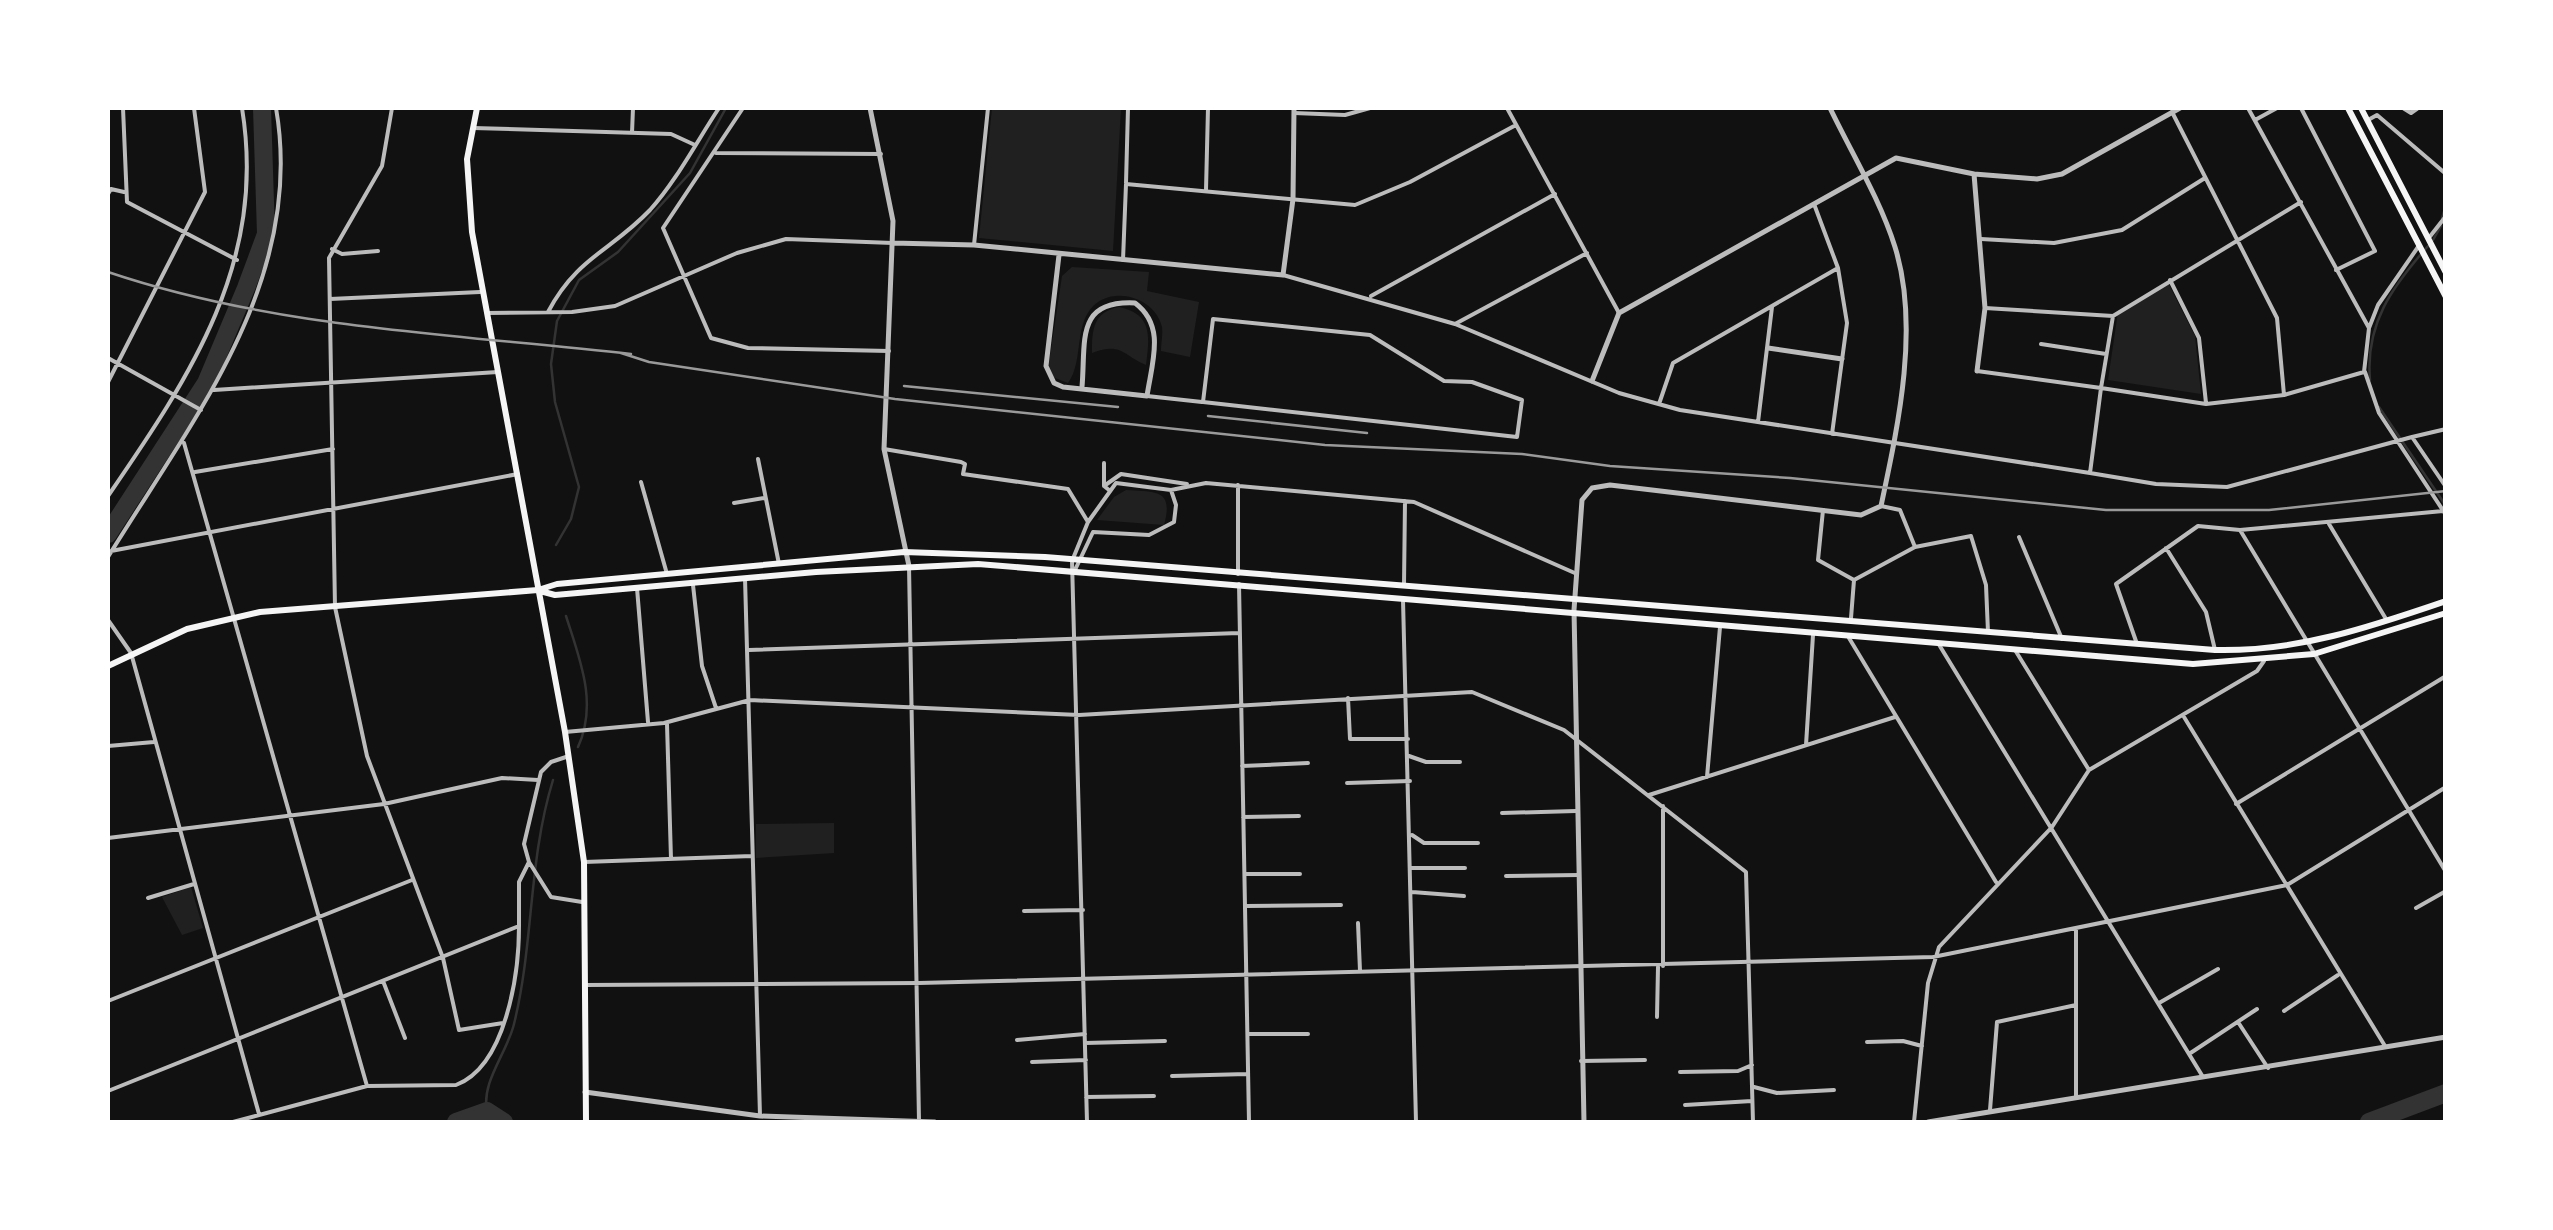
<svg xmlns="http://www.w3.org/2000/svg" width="2553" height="1230" viewBox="0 0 2553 1230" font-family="'Archivo Narrow',sans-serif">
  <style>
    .green { fill: #202020 }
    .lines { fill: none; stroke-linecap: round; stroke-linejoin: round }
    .stream { stroke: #333; stroke-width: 2.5 }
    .river { stroke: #333; stroke-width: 18 }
    .pedestrian { stroke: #bcbcbc; stroke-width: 4 }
    .minor { stroke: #bcbcbc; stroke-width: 4 }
    .tertiary { stroke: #bcbcbc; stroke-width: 5 }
    .secondary { stroke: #f5f5f5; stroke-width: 6 }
    .primary { stroke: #f5f5f5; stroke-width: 6 }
    .rail { stroke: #9a9a9a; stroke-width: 2.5 }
  </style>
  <rect width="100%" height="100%" fill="#111"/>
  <!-- green -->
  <path class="green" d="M992,108H1121L1113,251L979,238Z
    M1072,267L1149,272L1147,291L1199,302L1190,357L1161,351C1161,344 1163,334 1162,327C1156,300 1120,287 1098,302C1072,320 1085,360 1068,383L1050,376L1048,369L1062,276Z
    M2168,283L2195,336L2201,394L2108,380L2118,312Z
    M1119,307C1152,314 1150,335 1146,365C1122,355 1122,342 1092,353C1092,330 1093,312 1119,307Z
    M1126,490C1156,492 1174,489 1164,525L1097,520L1114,497Z
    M834,823V853L756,858V824Z
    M191,887L203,928L182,935L162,897Z"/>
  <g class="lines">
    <!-- stream -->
    <path class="stream" d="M2442,218L2446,205
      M2433,240L2441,226
      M2370,380C2365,324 2392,287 2428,246
      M2379,407L2446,506
      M556,545L571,519L579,487L555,402L551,364L557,321L579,280L618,252L690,173L726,108
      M566,616C580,660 598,703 578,747
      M487,1111C481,1082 507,1053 514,1024C534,943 528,861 553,780"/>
    <!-- river -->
    <path class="river" d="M108,534L206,383L246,288L266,234L262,108
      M456,1122L487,1111L504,1122
      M2369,1122L2446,1093"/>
    <!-- pedestrian -->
    <path class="pedestrian" d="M1104,486V463
      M1109,490L1104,486L1121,474L1187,484"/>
    <!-- minor -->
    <path class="minor" d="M123,108L127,202L237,260
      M392,108L382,166L329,258L335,607L367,756L443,958L459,1030L503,1023
      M743,108L663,228L711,338L748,348L889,351
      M1507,108L1619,313
      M2301,108L2375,251L2336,270
      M2403,108L2411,113L2418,108
      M2172,112L2277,318L2284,395L2364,372L2369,328L2248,108
      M1294,113L1345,115L1370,108
      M2255,120L2277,108
      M2368,120L2377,115L2446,174
      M473,128L671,134L695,145
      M632,133L633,108
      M716,153L881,154
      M1126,183L1128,108
      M1206,190L1208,108
      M108,194L111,189L124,192
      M1814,204L1838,268L1847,323L1832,434
      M1981,239L2054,243L2122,230L2205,178
      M2428,239L2446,216
      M974,245L988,108
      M332,249L342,254L378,251
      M1123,260L1126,184L1355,205L1410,182L1516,125
      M1283,275L1455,324L1619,393L1680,410L2090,473L2101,388L2206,404L2284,395
      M2170,280L2199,338L2206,403
      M1371,296L1555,194
      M330,299L480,292
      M1985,308L2113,316L2301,202
      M548,312C577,257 611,251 650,210C677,180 697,141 719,108
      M487,313L572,312L615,306L737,253L786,239L893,243
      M1213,319L1370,335L1444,381L1472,382L1522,400L1517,437L1203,402Z
      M1455,324L1587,253
      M2369,328L2378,305L2418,247
      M2041,344L2106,354
      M108,358L201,410
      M1977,371L2101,388L2113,316
      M2365,372L2379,413L2446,515
      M108,382L205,192L194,108
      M214,390L498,372
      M1147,396L1202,402
      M1659,404L1673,363L1838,268
      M1758,422L1772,307
      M2412,437L2446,429
      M184,443L367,1086
      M884,449L961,462L965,464L963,474L1068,489L1088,522
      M758,459L779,564
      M195,472L333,449
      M2090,473L2156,484L2227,487L2412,437L2446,487
      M641,482L667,574
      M1238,485V574
      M108,496C191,375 267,262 242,108
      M734,503L764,498
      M1823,510L1818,560L1854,580L1915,547L1900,510L1881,506
      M2329,524L2386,619
      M2240,530L2443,511
      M2019,537L2062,639
      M1915,547L1971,536L1986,585L1988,632
      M2166,548L2206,612L2215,650
      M111,551L518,474
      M108,557C192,420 306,280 276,108
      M909,566L919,1121
      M1075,570L1093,532L1149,535L1174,522L1176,505L1171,490
      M745,578L760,1116
      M1239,584L1249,1122
      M693,585L702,666L716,708
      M1404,585L1405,501
      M637,588L648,722
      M1403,600L1416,1122
      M1851,618L1854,580
      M108,620L131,653L259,1114
      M1849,638L1996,882
      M1938,643L2203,1077
      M2137,644L2116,584L2198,526L2240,530L2446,872
      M749,650L1239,633
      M2015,650L2089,770
      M1348,698L1350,739H1408
      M2184,717L2385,1046
      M667,724L671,859
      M565,732L664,723L750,700L1079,715L1472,692L1564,730L1746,872L1753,1122
      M1806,745L1813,635
      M108,746L154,742
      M569,756L551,762L541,772L524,844L529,862L551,897L582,902
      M1409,756L1426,762H1460
      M1242,766L1308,763
      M1707,777L1720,627
      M1347,783L1410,781
      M1649,795L1895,717
      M2236,804L2446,676
      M1663,806V966
      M1502,813L1576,811
      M1243,817L1299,816
      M1412,835L1424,843H1478
      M108,838L384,804L502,778L538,780
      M584,862L752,856
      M1412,868H1465
      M1245,874H1300
      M1506,876L1579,875
      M1412,892L1464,896
      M148,898L194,884
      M1246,906L1341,905
      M2416,908L2446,891
      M1024,911L1083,910
      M1358,923L1360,971
      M383,981L405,1038
      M585,985L919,983L1933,957L2287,885L2446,787
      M108,1001L412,880
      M2159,1003L2218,969
      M2284,1011L2338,975
      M1657,1017L1658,967
      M2238,1022L2268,1068
      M1248,1034H1308
      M1017,1040L1085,1034
      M1867,1042L1903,1041L1922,1046
      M1085,1043L1165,1041
      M2189,1054L2257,1009
      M1581,1061L1645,1060
      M1032,1062L1086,1060
      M1680,1072L1738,1071L1752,1065
      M1172,1076L1247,1074
      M1754,1087L1777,1093L1834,1090
      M108,1091L519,926V882L529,862
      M1086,1097L1154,1096
      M2076,1098V929
      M1685,1105L1752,1101
      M1990,1110L1997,1022L2076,1005
      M233,1122L367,1086L456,1085C506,1066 519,974 519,926
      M1087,1122L1072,561L1088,522L1116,483L1171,490L1206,483L1414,502L1577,574
      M1914,1122L1928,983L1939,947L2052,827L2089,770L2257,671L2264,661"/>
    <!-- tertiary -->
    <path class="tertiary" d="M870,108L893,221L884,449L909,566
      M1974,174L2037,179L2062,174L2180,108
      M893,243L974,245L1283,275L1293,199L1294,108
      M1059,255L1046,366L1054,383L1063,387L1147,396C1152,362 1166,326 1135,303C1075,300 1086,341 1082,387
      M1768,348L1842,359
      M1592,381L1619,313L1896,158L1974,174L1985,308L1977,371
      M585,1092L760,1116L935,1122
      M1584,1122L1574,610L1582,500L1592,488L1610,485L1861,515L1881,506C1898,426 1920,327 1895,247C1880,199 1851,152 1830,108
      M1928,1122L2446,1037"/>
    <!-- secondary -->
    <path class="secondary" d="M2348,108L2446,297
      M2361,108L2446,273"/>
    <!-- primary -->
    <path class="primary" d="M477,108L467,159L472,232L565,732L584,862L586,1122
      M540,591L555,595L816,572L978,564L2193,664L2314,654L2446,613
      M108,666L187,629L260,612L538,590L557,584L904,552L1045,557L2215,650C2297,652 2370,627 2446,601"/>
    <!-- rail -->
    <path class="rail" d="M108,272C277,329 456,334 631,354
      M621,353L649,362L895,399L1325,445L1522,454L1610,466L1790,478L2106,510H2269L2446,491
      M904,386L1118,407
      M1208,416L1367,433"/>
  </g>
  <!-- border -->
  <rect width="2553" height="1230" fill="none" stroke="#ffffff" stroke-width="220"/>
</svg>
